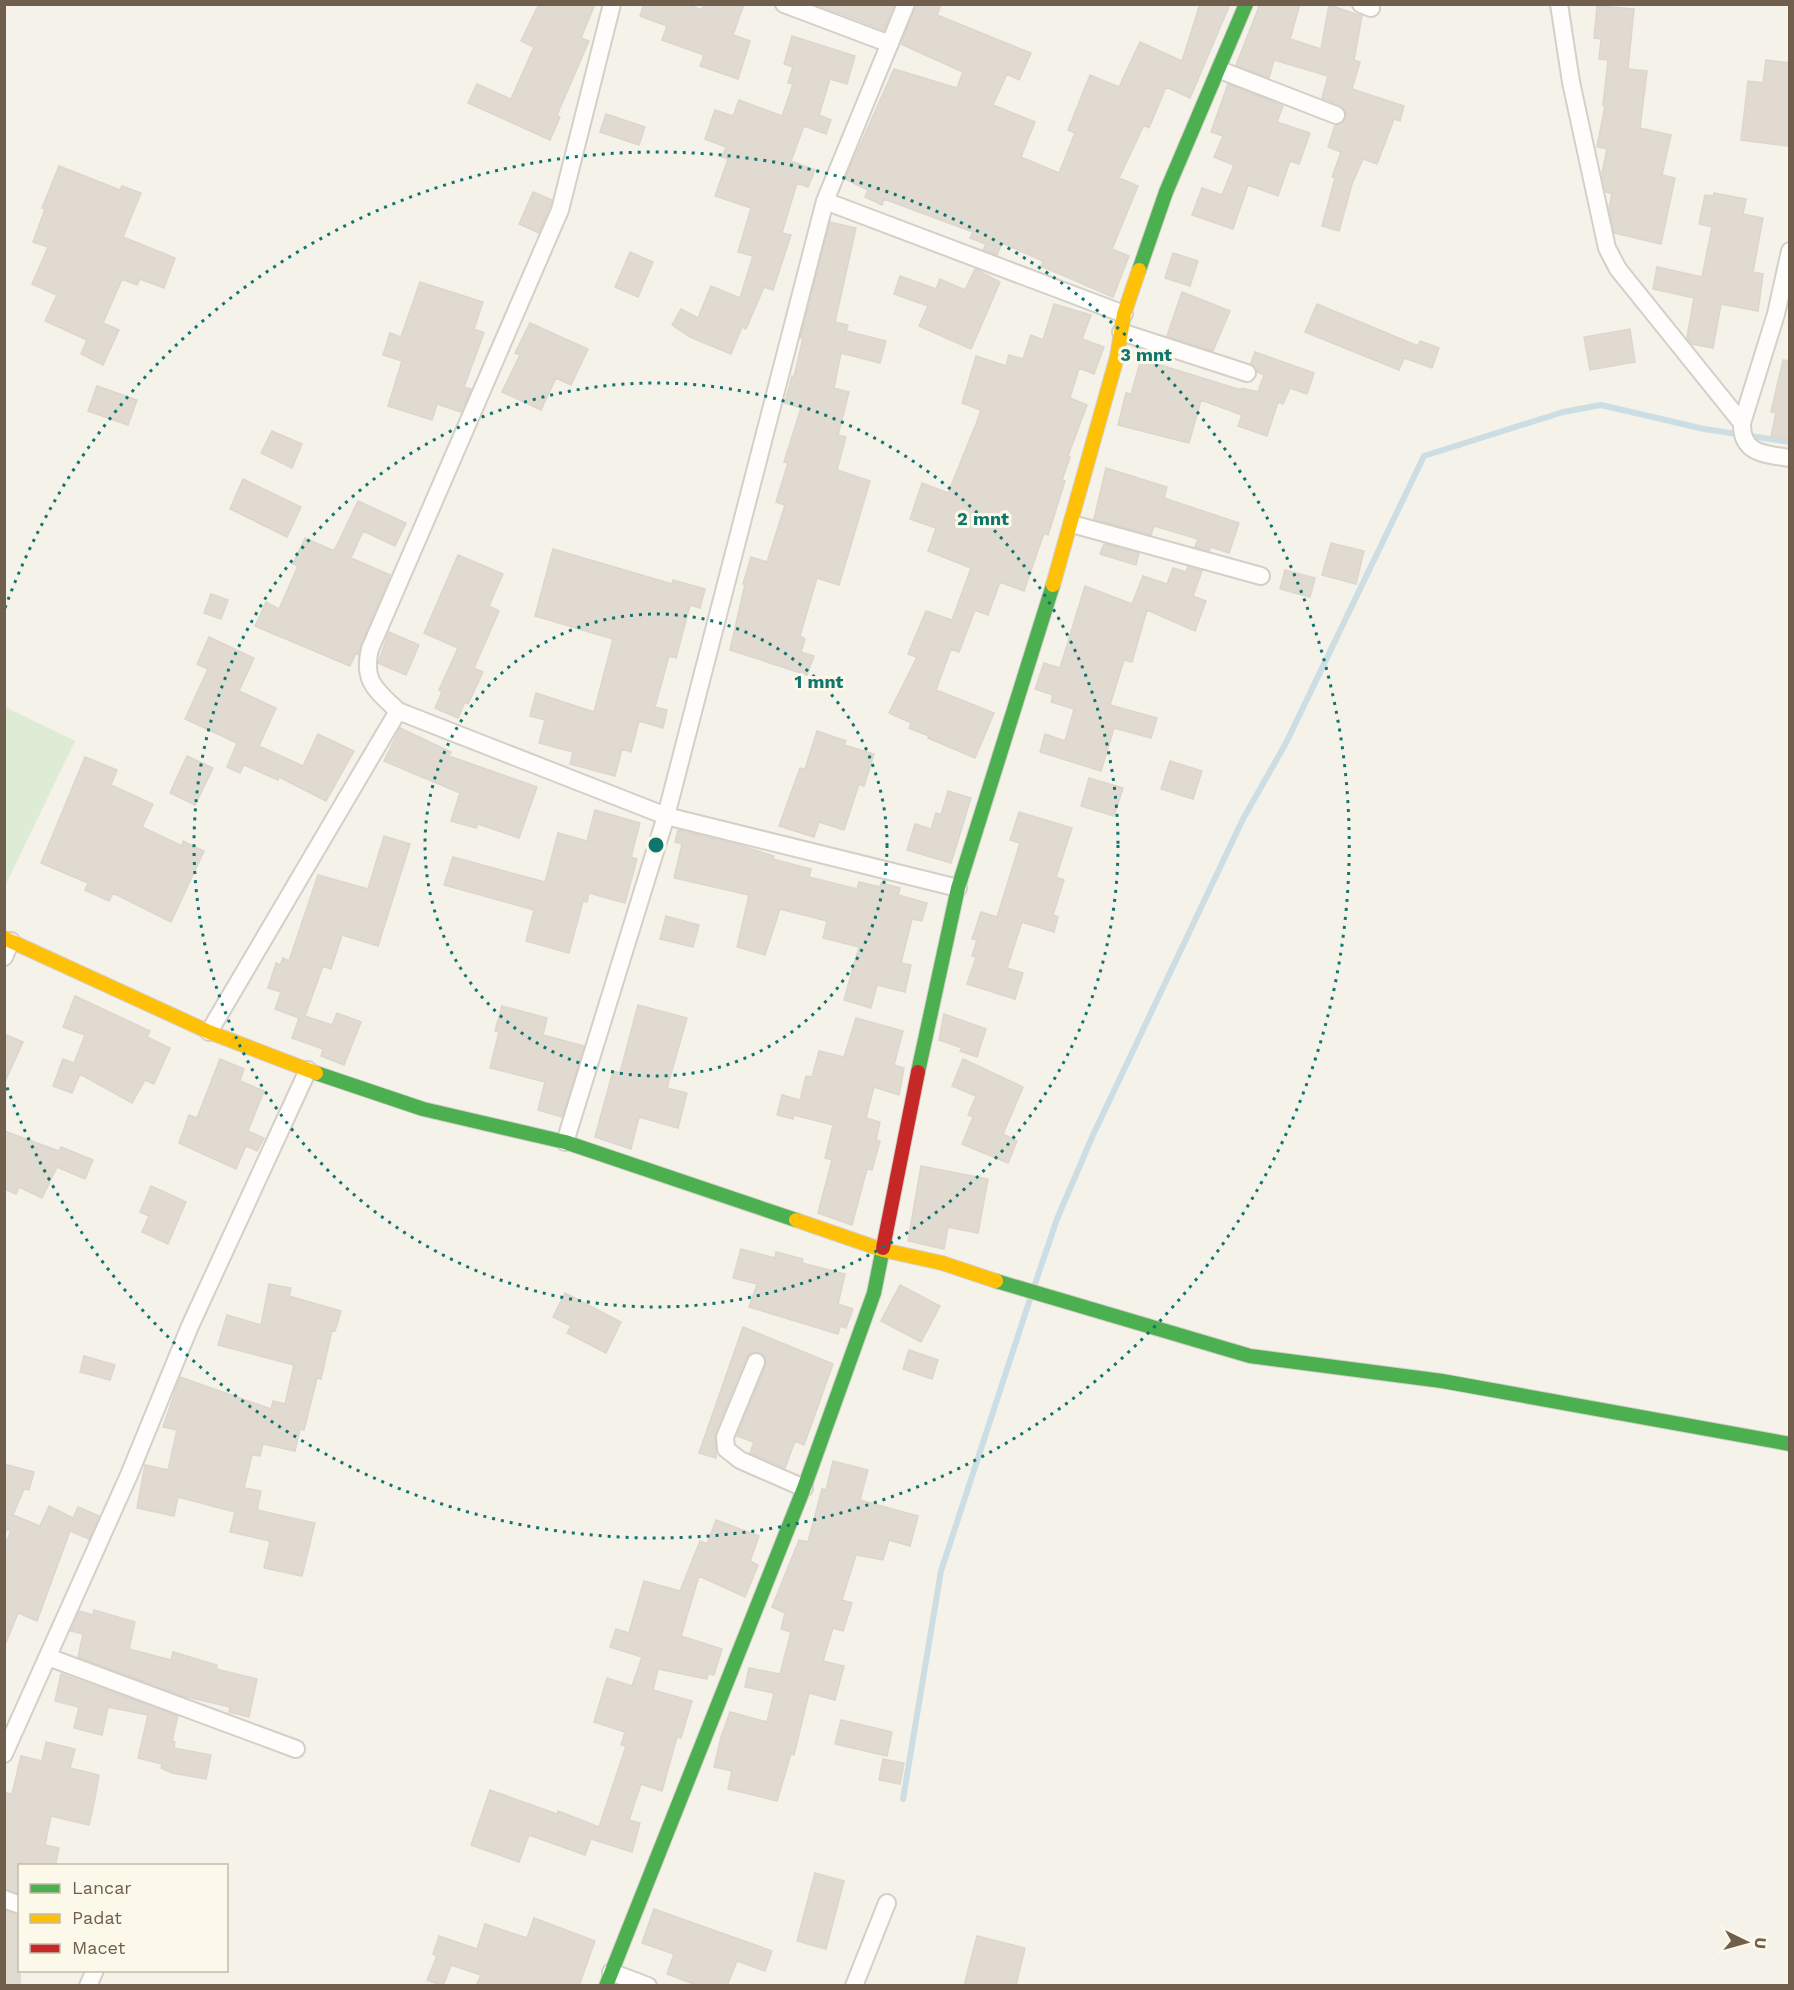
<svg xmlns="http://www.w3.org/2000/svg" width="1794" height="1990" viewBox="0 0 1794 1990" font-family="'Work Sans',sans-serif">
  <style>
    .garden { fill: #deebd5 }
    .lines { fill: none; stroke-linecap: round; stroke-linejoin: round }
    .stream { stroke: #ccdee3; stroke-width: 6 }
    .building { fill: #e0dad1; stroke: #ddd6cc; stroke-width: 1.5 }
    .street-casing { stroke: #d4cfc7; stroke-width: 20 }
    .fast-casing { stroke: #d4cfc7; stroke-width: 16 }
    .slow-casing { stroke: #d4cfc7; stroke-width: 16 }
    .jam-casing { stroke: #d4cfc7; stroke-width: 16 }
    .street { stroke: #fefdfc; stroke-width: 16 }
    .fast { stroke: #4caf50; stroke-width: 14 }
    .slow { stroke: #ffc107; stroke-width: 14 }
    .jam { stroke: #c62828; stroke-width: 14 }
    .ring { fill: none; stroke: #0f766e; stroke-width: 3; stroke-dasharray: 3 6 }
    .centre { fill: #0f766e; stroke: #fdf9ea; stroke-width: 3 }
    .ring-label { font-size: 18px; text-anchor: middle; font-weight: bold; fill: #0f766e; stroke: #fdf9ea; stroke-width: 6; stroke-linejoin: round; paint-order: stroke }
  </style>
  <rect width="100%" height="100%" fill="#f5f2e9"/>
  <!-- garden -->
  <path class="garden" d="M5,707L75,741L5,886Z"/>
  <g class="lines">
    <!-- stream -->
    <path class="stream" d="M1034,1287L1057,1219L1093,1135L1243,819L1286,743L1424,456L1563,412L1601,405L1704,429L1790,442
      M903,1799L941,1571L1031,1296"/>
  </g>
  <!-- building -->
  <path class="building" d="M539,4H595L581,38L589,41L557,115L560,117L550,140L468,103L477,84L511,99L534,47L521,41Z
    M644,4H686L702,10L704,4H744L733,35L750,41L738,79L700,66L704,55L662,40L667,26L640,16Z
    M815,4H894L884,30Z
    M916,4H941L937,15L1031,53L1019,80L1007,74L993,105L1035,122L1021,157L1059,173L1075,133L1068,130L1090,75L1119,87L1140,42L1182,61L1200,4H1230L1190,98L1166,87L1149,128L1144,125L1119,178L1138,186L1112,249L1129,256L1113,297L1041,266L1043,261L1002,243L997,255L983,250L986,244L970,238L973,232L884,199L882,205L865,197L868,190L845,179L894,69L957,88L963,72L901,44Z
    M1260,4H1300L1290,39L1321,49L1329,5L1362,16L1354,60L1360,62L1352,89L1404,106L1400,121L1394,119L1377,164L1363,159L1352,184L1339,231L1322,226L1335,178L1332,177L1341,152L1328,147L1335,125L1343,123L1346,113L1340,105L1322,98L1328,76L1274,60L1269,78L1236,65Z
    M1597,6L1634,9L1628,69L1647,71L1640,128L1671,135L1662,175L1675,178L1661,244L1614,233L1609,208L1612,194L1606,192L1602,173L1607,149L1597,147L1605,106L1603,105L1608,60L1599,59L1601,39L1594,38Z
    M792,36L855,56L847,84L830,79L819,115L831,120L826,134L804,126L791,161L815,170L808,187L797,183L782,233L791,235L773,290L764,287L746,329L742,327L731,354L690,337L672,325L681,309L698,318L711,286L740,298L753,256L738,252L751,208L715,196L728,159L722,157L726,147L705,139L715,110L733,116L739,100L782,116L793,84L788,83L793,67L784,64Z
    M1766,60L1790,63L1788,146L1741,140L1748,81L1763,83Z
    M1228,84L1283,106L1277,122L1310,133L1299,164L1290,161L1278,196L1248,185L1233,229L1192,215L1202,188L1222,195L1234,165L1214,157L1223,136L1211,132Z
    M606,114L645,127L639,145L600,132Z
    M59,166L120,190L122,186L141,193L123,237L175,258L164,288L140,279L137,285L122,279L103,323L119,330L103,365L81,354L87,340L45,321L57,295L32,284L48,247L33,242L45,209L42,208Z
    M533,192L552,200L539,233L519,224Z
    M1714,193L1746,199L1743,214L1763,218L1753,272L1763,274L1758,311L1721,304L1713,348L1692,344L1687,337L1694,298L1653,289L1657,267L1702,277L1712,227L1699,224L1705,195L1714,196Z
    M830,222L856,228L835,322L848,325L846,331L886,341L880,363L841,353L834,388L849,392L838,435L846,437L837,470L870,481L839,585L817,578L800,636L805,639L801,652L814,656L807,675L730,650L745,584H743L751,557L767,562L785,505L776,502L788,463L784,462L801,408L785,403L792,376L794,377L803,338H800Z
    M630,252L653,262L638,297L615,287Z
    M1173,253L1198,261L1190,286L1165,278Z
    M975,269L1000,282L971,349L919,326L928,306L894,294L900,276L936,289L940,279L965,290Z
    M420,282L483,302L474,329L484,333L464,387L471,389L461,412L437,404L432,420L388,406L402,361L383,355L390,333L401,337Z
    M1182,292L1230,311L1213,351L1167,336Z
    M1054,304L1091,315L1082,339L1104,347L1094,374L1079,368L1070,398L1087,405L1068,456L1070,457L1062,480L1065,481L1048,535L1044,533L1024,591L1000,582L988,615L975,610L959,652L951,649L936,690L994,713L975,758L928,738L929,736L909,728L911,723L889,713L917,657L908,654L926,611L952,620L971,568L928,551L936,528L910,519L922,483L948,493L976,424L981,410L962,403L976,356L1006,366L1009,355L1023,359L1031,335L1043,340Z
    M1317,304L1418,346L1420,341L1439,348L1432,368L1404,358L1399,370L1305,332Z
    M530,323L588,349L571,385L556,378L541,410L502,392L520,355L515,353Z
    M1630,329L1635,362L1590,370L1584,337Z
    M1255,352L1314,373L1307,394L1290,388L1283,404L1278,402L1267,436L1238,426L1242,415L1201,400L1189,443L1118,425L1126,393L1131,394L1141,359L1241,390L1242,388L1258,392L1264,375L1257,372L1251,363Z
    M1783,360L1790,361V440L1771,436L1776,413L1771,412Z
    M97,386L137,400L128,425L88,411Z
    M272,431L302,444L292,468L261,453Z
    M1106,468L1167,487L1164,498L1239,523L1229,553L1211,547L1209,551L1195,547L1198,539L1154,526L1151,535L1094,519Z
    M243,479L301,507L287,537L230,509Z
    M358,501L406,523L395,546L363,531L351,558L390,575L358,654L356,653L350,666L255,626L266,602L279,609L298,566L293,564L305,538L332,550L335,549Z
    M1331,543L1364,551L1356,584L1322,575Z
    M1104,544L1139,553L1136,565L1100,554Z
    M553,549L672,584L673,580L705,589L700,608L690,605L676,658L669,656L655,707L667,710L663,728L639,721L631,752L622,749L615,776L570,764L573,752L539,743L545,720L530,716L536,693L594,712L613,639L535,616Z
    M458,555L503,574L489,606L499,611L474,668L483,672L468,704L465,702L458,718L435,708L442,692L439,690L458,648L424,633Z
    M1188,567L1202,571L1193,596L1206,601L1195,631L1147,610L1132,662L1124,660L1110,705L1157,718L1151,738L1114,728L1101,771L1040,752L1045,734L1065,741L1074,709L1051,702L1053,695L1035,689L1044,663L1060,668L1085,586L1132,604L1143,576L1167,584L1173,568L1186,572Z
    M1285,570L1315,578L1310,597L1280,589Z
    M211,594L228,600L221,619L204,613Z
    M389,632L419,645L406,675L378,663Z
    M209,637L254,658L239,691L276,708L259,746L303,766L318,734L354,751L326,801L279,777L278,780L244,765L240,773L227,767L237,743L185,719L208,669L197,664Z
    M400,728L451,752L449,756L537,787L519,838L478,824L476,828L451,821L460,793L384,761Z
    M817,731L846,741L844,745L874,754L864,786L859,784L844,830L819,822L814,837L779,826L800,768L805,769Z
    M187,756L213,768L195,805L170,793Z
    M85,757L117,770L111,785L153,804L142,827L182,846L183,841L204,851L171,922L113,893L109,901L85,890L88,883L41,863Z
    M1170,761L1202,771L1193,799L1161,789Z
    M1089,778L1123,788L1114,816L1081,806Z
    M948,791L971,798L951,863L907,850L915,824L931,829L936,813L941,815Z
    M595,810L640,823L631,857L637,859L625,903L589,893L587,902L583,901L569,953L526,941L534,910L444,885L453,857L545,882L558,833L587,841Z
    M1019,812L1072,828L1056,877L1064,880L1053,915L1058,917L1054,932L1022,922L1007,968L1023,973L1015,999L967,984L976,957L972,956L977,940L972,939L981,912L997,917L1020,843L1010,840Z
    M678,830L742,846L774,856L773,859L811,869L809,877L857,889L859,882L880,887L881,883L900,888L898,895L927,903L922,921L912,919L901,963L911,965L905,992L877,985L871,1008L844,1000L859,947L823,938L827,921L780,909L765,955L737,947L749,895L674,878L682,844L675,842Z
    M384,836L410,844L378,946L342,935L331,969L323,966L305,1016L332,1025L337,1013L361,1022L344,1065L321,1056L323,1049L292,1038L299,1018L275,1009L281,992L268,988L276,963L280,965L283,958L289,961L318,875L368,889Z
    M666,916L699,925L693,947L660,939Z
    M75,996L150,1031L147,1037L170,1048L154,1084L145,1080L132,1103L80,1074L72,1093L53,1086L63,1059L74,1063L85,1035L63,1027Z
    M638,1005L687,1018L667,1088L687,1093L678,1128L639,1117L631,1149L595,1137L613,1071L620,1073Z
    M502,1006L547,1018L543,1035L584,1046L562,1117L538,1110L545,1082L490,1068L499,1032L495,1031Z
    M944,1014L986,1029L977,1057L960,1051L962,1048L939,1040Z
    M856,1018L903,1031L894,1065L904,1068L899,1095L874,1087L866,1118L880,1122L876,1140L880,1141L872,1170L867,1169L852,1225L818,1213L832,1160L825,1158L833,1125L794,1115L793,1119L777,1115L782,1095L800,1100L806,1076L812,1077L819,1051L844,1057Z
    M4,1034L23,1042L4,1084Z
    M220,1059L244,1069L240,1081L264,1091L248,1131L264,1138L257,1151L246,1146L236,1169L179,1143L189,1115L197,1118Z
    M963,1059L1023,1087L1003,1134L1017,1141L1008,1163L962,1144L973,1117L968,1115L976,1096L952,1086Z
    M4,1131L59,1151L61,1147L93,1160L85,1179L57,1167L42,1198L19,1187L16,1194L4,1189Z
    M921,1166L988,1179L978,1233L948,1227L944,1249L908,1241Z
    M151,1186L186,1202L168,1244L142,1232L149,1216L140,1212Z
    M741,1249L775,1258L776,1252L803,1259L802,1263L845,1274L838,1304L853,1309L846,1328L840,1326L838,1334L749,1307L757,1284L733,1278Z
    M269,1284L291,1288L289,1296L341,1311L335,1331L332,1330L321,1379L317,1378L304,1430L300,1429L295,1451L263,1444L260,1456L252,1455L244,1488L261,1491L257,1510L315,1523L302,1576L264,1568L270,1541L230,1532L235,1512L178,1497L174,1516L137,1508L145,1465L168,1470L177,1430L163,1427L180,1377L271,1409L273,1401L285,1404L294,1365L218,1345L227,1315L261,1325Z
    M900,1285L940,1306L921,1342L881,1321Z
    M565,1293L621,1322L606,1353L567,1333L571,1326L553,1317Z
    M743,1327L833,1364L804,1445L795,1441L785,1468L750,1453L754,1442L737,1436L766,1365L765,1356L759,1352L750,1353L746,1358L715,1433L716,1458L699,1453Z
    M909,1350L938,1360L932,1379L903,1369Z
    M84,1356L115,1365L110,1380L80,1372Z
    M833,1461L868,1470L860,1500L918,1516L910,1546L889,1540L883,1560L856,1555L842,1600L852,1603L843,1631L833,1628L823,1661L844,1666L835,1700L809,1693L794,1755L791,1754L777,1801L728,1789L732,1771L714,1767L721,1737L730,1712L767,1722L774,1693L745,1687L749,1668L780,1674L791,1632L781,1629L785,1613L772,1607L799,1540L808,1542L822,1489L826,1490Z
    M4,1464L34,1472L29,1490L24,1489L13,1515L40,1526L49,1506L73,1518L78,1507L99,1516L89,1539L70,1531L37,1621L18,1613L5,1645L4,1547L11,1531L7,1529L4,1536Z
    M716,1520L759,1536L750,1561L758,1565L745,1597L699,1576L681,1636L722,1649L714,1675L708,1674L707,1679L658,1669L653,1690L692,1701L681,1738L677,1737L662,1791L641,1784L629,1820L640,1823L632,1852L591,1839L585,1855L529,1835L519,1862L471,1845L490,1790L557,1814L558,1811L599,1827L626,1746L621,1745L625,1732L594,1722L607,1678L632,1686L642,1657L610,1647L616,1629L629,1633L644,1581L680,1591L700,1541L707,1544Z
    M94,1610L135,1622L129,1649L171,1660L173,1652L217,1665L216,1669L257,1679L249,1717L229,1712L230,1707L183,1696L78,1657L83,1634L71,1631L79,1611L93,1615Z
    M61,1674L178,1716L172,1741L175,1742L174,1748L211,1755L206,1779L172,1773L161,1768L162,1764L138,1758L148,1715L108,1707L102,1735L74,1728L79,1707L55,1701Z
    M841,1720L892,1732L887,1756L835,1744Z
    M46,1742L75,1749L70,1768L99,1775L95,1798L89,1825L51,1816L45,1845L59,1848L55,1866H20V1894L4,1889V1805L7,1793L12,1794L21,1756L42,1761Z
    M883,1759L904,1763L900,1784L879,1780Z
    M815,1873L844,1881L826,1949L797,1941Z
    M654,1909L772,1951L765,1971L737,1961L727,1986H699L667,1974L674,1954L642,1943Z
    M4,1910L20,1915V1986H4Z
    M534,1918L595,1941L579,1986H476L481,1975L451,1965L443,1986L427,1980L437,1956L433,1954L439,1936L477,1949L485,1924L527,1938Z
    M977,1936L1025,1948L1016,1986H964Z"/>
  <g class="lines">
    <defs>
      <path id="street" d="M612,4L560,210L370,649C362,681 376,690 398,711L666,816L958,888
        M784,4L890,44
        M1361,4L1371,8
        M1559,4L1571,82L1607,248L1618,269L1742,423C1741,454 1765,454 1790,458
        M1220,70L1336,115
        M825,201L1124,314
        M1121,332L1247,373
        M1742,423L1776,314L1790,251
        M1072,524L1261,576
        M4,957L11,941
        M209,1032L398,711
        M565,1142L666,816L825,201L906,4
        M756,1362L725,1437L726,1449L740,1460L804,1488
        M48,1657L296,1749
        M4,1754L129,1475L190,1326L308,1070
        M4,1899L20,1905
        M611,1972L648,1986
        M88,1986L95,1970
        M854,1986L887,1903"/>
      <path id="fast" d="M1139,270L1166,192L1246,4
        M918,1072L958,888L1053,585
        M316,1073L423,1109L565,1142L796,1220
        M996,1281L1250,1356L1442,1381L1790,1444
        M606,1986L804,1488L874,1293L883,1248"/>
      <path id="slow" d="M1053,585L1117,357L1124,314L1139,270
        M4,938L209,1032L316,1073
        M796,1220L883,1250L942,1263L996,1281"/>
      <path id="jam" d="M883,1248L918,1072"/>
    </defs>
    <!-- street casing -->
    <use href="#street" class="street-casing"/>
    <!-- fast casing -->
    <use href="#fast" class="fast-casing"/>
    <!-- slow casing -->
    <use href="#slow" class="slow-casing"/>
    <!-- jam casing -->
    <use href="#jam" class="jam-casing"/>
    <!-- street -->
    <use href="#street" class="street"/>
    <!-- fast -->
    <use href="#fast" class="fast"/>
    <!-- slow -->
    <use href="#slow" class="slow"/>
    <!-- jam -->
    <use href="#jam" class="jam"/>
  </g>
  <!-- distance rings -->
  <g class="ring">
    <circle cx="656" cy="845" r="231"/>
    <circle cx="656" cy="845" r="462"/>
    <path d="M5 608A693 693 0 1 1 5 1082"/>
  </g>
  <circle cx="656" cy="845" r="9" class="centre"/>
  <g class="ring-label">
    <text x="1146" y="361">3 mnt</text>
    <text x="983" y="525">2 mnt</text>
    <text x="819" y="688">1 mnt</text>
  </g>
  <!-- border -->
  <rect width="1794" height="1990" fill="none" stroke="#6f5f4c" stroke-width="12"/>
  <!-- legend -->
  <rect x="18" y="1864" width="210" height="108" fill="#fdf9ea" stroke="#c4bbab" stroke-width="1.5"/>
  <rect x="30" y="1884" width="30" height="9" fill="#4caf50" stroke="#c4bbab" stroke-width="1.5"/>
  <text x="72" y="1894" font-size="18" fill="#6f5f4c">Lancar</text>
  <rect x="30" y="1914" width="30" height="9" fill="#ffc107" stroke="#c4bbab" stroke-width="1.5"/>
  <text x="72" y="1924" font-size="18" fill="#6f5f4c">Padat</text>
  <rect x="30" y="1944" width="30" height="9" fill="#c62828" stroke="#c4bbab" stroke-width="1.5"/>
  <text x="72" y="1954" font-size="18" fill="#6f5f4c">Macet</text>
  <!-- north arrow -->
  <g transform="translate(1746 1942) rotate(95)" stroke="#fdf9ea" stroke-width="4.5" paint-order="stroke">
  <path d="M0-4.5L10 22L0 15L-10 22Z" fill="#6f5f4c"/>
  <text y="-9" font-size="16" font-weight="bold" text-anchor="middle" fill="#6f5f4c">U</text>
  </g>
</svg>
